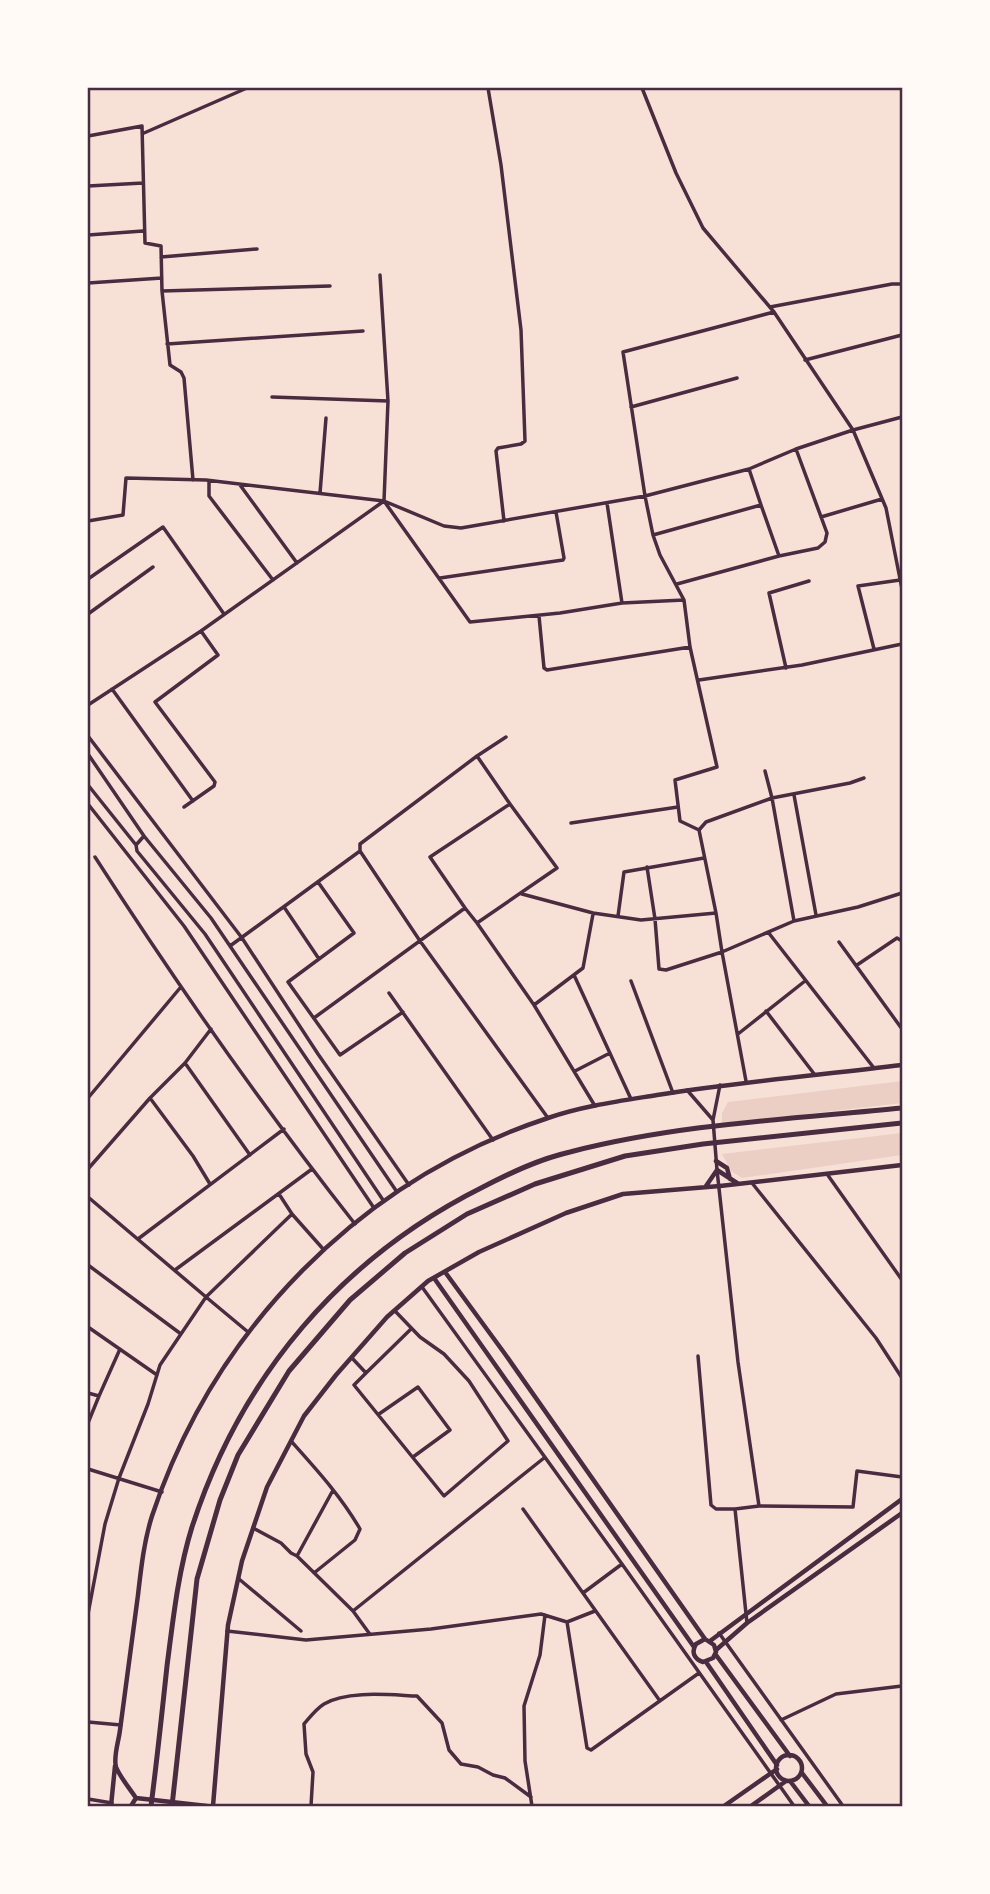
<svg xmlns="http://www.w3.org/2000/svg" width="990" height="1894" viewBox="0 0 990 1894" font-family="'Exo 2',sans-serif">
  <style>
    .green { fill: #ebcfc5 }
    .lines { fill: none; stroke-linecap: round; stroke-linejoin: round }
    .minor { stroke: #4a2c40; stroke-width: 3.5 }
    .tertiary { stroke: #4a2c40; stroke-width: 4.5 }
    .trunk { stroke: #4a2c40; stroke-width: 5 }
    .neatline { fill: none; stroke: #4a2c40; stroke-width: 2.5 }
  </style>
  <rect width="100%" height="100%" fill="#f7e1d7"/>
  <!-- green -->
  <path class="green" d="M902,1081V1103L722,1124V1113L728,1102Z
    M902,1133V1155L742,1178L731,1171L722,1154Z"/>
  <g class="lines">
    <!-- minor -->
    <path class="minor" d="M488,88L501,165L521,330L525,441L521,444L498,448L496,451L504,521
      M642,88L676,173L703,228L774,312L853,430L886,508L902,589
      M144,133L247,88
      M88,136L142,126L145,243L161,246L162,291L170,365L181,372L184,378L193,480
      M88,186L143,183
      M88,235L143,231
      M161,257L257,249
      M380,275L388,401L384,501
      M88,283L162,278
      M162,291L330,286
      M770,307L892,284H902
      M167,344L363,331
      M805,360L902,335
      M272,397L388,401
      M631,407L737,378
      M749,469L761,505
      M209,481V496L273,580
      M240,485L297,563
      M320,493L326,418
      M607,503L622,603
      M821,517L882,499
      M88,521L123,515L126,478L206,480L384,501L470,622L560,613L622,603L684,600L690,647L717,767L675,780L680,821L699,830L716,913L722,952L666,970L659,969L655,919L647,867
      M653,535L761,505L779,556
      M440,578L563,560L564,558L556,512
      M88,579L163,527L224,614
      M677,584L779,556L818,548L825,542L827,533L796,449
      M684,600L660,555L653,535L645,496L623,352L774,312
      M88,614L153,567
      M539,616L544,668L547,670L690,647
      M874,649L858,586L900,580
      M786,668L769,593L809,581
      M699,680L802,665L902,644
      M112,689L193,801
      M88,705L201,631L384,501L444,526L461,528L645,496L749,469L796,449L853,430L902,417
      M88,736L242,938L318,1054L409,1185
      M88,754L144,836
      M765,771L772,798L794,921
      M88,785L136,845
      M794,795L816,915
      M88,804L184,926L374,1208
      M184,807L214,786L215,782L155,702L218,655L201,631
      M571,823L678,807
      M699,830L706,822L772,798L850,783L864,778
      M360,851L420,941L548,1118
      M95,857C176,983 262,1106 355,1224
      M318,882L354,933L288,982L340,1055L403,1012
      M522,894L593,913L641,920L716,913
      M284,907L319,959
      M465,908L477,923L557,868L510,804
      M618,916L624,872L704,858
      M477,923L534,1005L595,1106
      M768,932L874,1068
      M839,942L902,1029
      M230,946L360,851V844L477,756
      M857,965L897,938L902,941
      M574,975L631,1099
      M631,981L673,1093
      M389,993L493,1140
      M534,1005L583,968L593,914
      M766,1011L815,1075
      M314,1018L465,908L430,857L510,804L477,756L506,737
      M738,1034L805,981
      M185,1063L250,1155
      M575,1071L610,1053
      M746,1081L722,952L794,921L858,907L902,893
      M720,1085L713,1120L717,1170L738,1362L759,1506L735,1509L747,1623
      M687,1090L713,1120
      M88,1098L180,988
      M88,1169L150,1098
      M827,1174L902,1280
      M752,1183L876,1338L902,1378
      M210,1184L193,1156L150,1098L185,1063L211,1029
      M279,1194L292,1214L324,1250
      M88,1197L206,1297L160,1365L148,1404L119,1478L105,1524L88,1614
      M383,1200L205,934L137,851L136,845L144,836L211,918L397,1192
      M138,1239L284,1129
      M88,1265L181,1334
      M175,1270L312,1169
      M422,1287L622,1564L794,1806
      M88,1327L157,1375
      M248,1332L206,1297L292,1214
      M698,1356L711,1505L716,1509H735
      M352,1358L366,1373L354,1385L444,1496L508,1441L469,1381L444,1354L420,1337L395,1311
      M366,1373L411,1329
      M88,1393L99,1396L88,1423
      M99,1396L120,1349
      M379,1414L418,1387L450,1430L413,1457
      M291,1441C316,1469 341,1496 360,1529L355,1540L314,1573
      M88,1469L162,1492
      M759,1506L853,1507L857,1471L902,1477
      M523,1509L660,1701
      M253,1528L281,1543L291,1553L297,1556L353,1611L369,1633
      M297,1556L332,1492
      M239,1579L301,1631
      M583,1593L622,1564
      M353,1611L544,1458
      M567,1622L587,1748L591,1750L699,1673
      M227,1631L306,1640L431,1629L541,1614L567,1622L595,1611
      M719,1633L843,1806
      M781,1720L836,1694L902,1686
      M88,1722L121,1725
      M88,1799L112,1803
      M311,1806L313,1772L306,1754L304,1724C310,1717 316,1709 324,1704C347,1690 391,1695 417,1696L442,1723L449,1750L461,1764L478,1767L493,1775L505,1778L531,1797
      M532,1806L525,1761L524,1706L540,1655L545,1615"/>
    <!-- tertiary -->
    <path class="tertiary" d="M716,1161L727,1168L730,1179
      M706,1186L717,1170L737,1183
      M445,1272L505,1354L705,1639L714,1645L716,1652L713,1658L703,1662C694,1659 691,1652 696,1644L705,1639
      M434,1278L694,1647
      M710,1641L902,1499
      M716,1650L747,1623L902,1513
      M716,1655L790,1756
      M706,1662L777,1765
      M776 1768a13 13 0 1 1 26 0a13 13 0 1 1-26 0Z
      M802,1773L827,1806
      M790,1781L809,1806
      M136,1798C130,1789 120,1777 116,1767C113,1757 119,1740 120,1730C126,1685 132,1640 138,1595C141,1569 144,1541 152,1516C214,1329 360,1180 548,1118C583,1106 620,1101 657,1095C738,1082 820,1075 902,1065
      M136,1798L207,1806
      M111,1806L115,1766
      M131,1806L136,1798
      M213,1806L228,1625L242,1561L267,1487L304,1416L336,1375L387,1317L428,1281L479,1252L566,1213L623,1194L720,1186L902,1165
      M724,1806L777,1769
      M751,1806L786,1781"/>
    <!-- trunk -->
    <path class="trunk" d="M151,1806C157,1760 162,1713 167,1666C173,1620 178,1572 192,1527C241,1376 341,1258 483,1187C510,1173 539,1159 570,1152C678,1124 792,1119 902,1108
      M172,1806L197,1579L220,1500L238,1455L289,1371L350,1300L405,1253L467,1214L535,1184L625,1156L703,1144L902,1123"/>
  </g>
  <!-- border -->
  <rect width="990" height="1894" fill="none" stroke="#fffaf5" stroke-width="178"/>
  <rect x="89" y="89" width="812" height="1716" class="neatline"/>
</svg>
